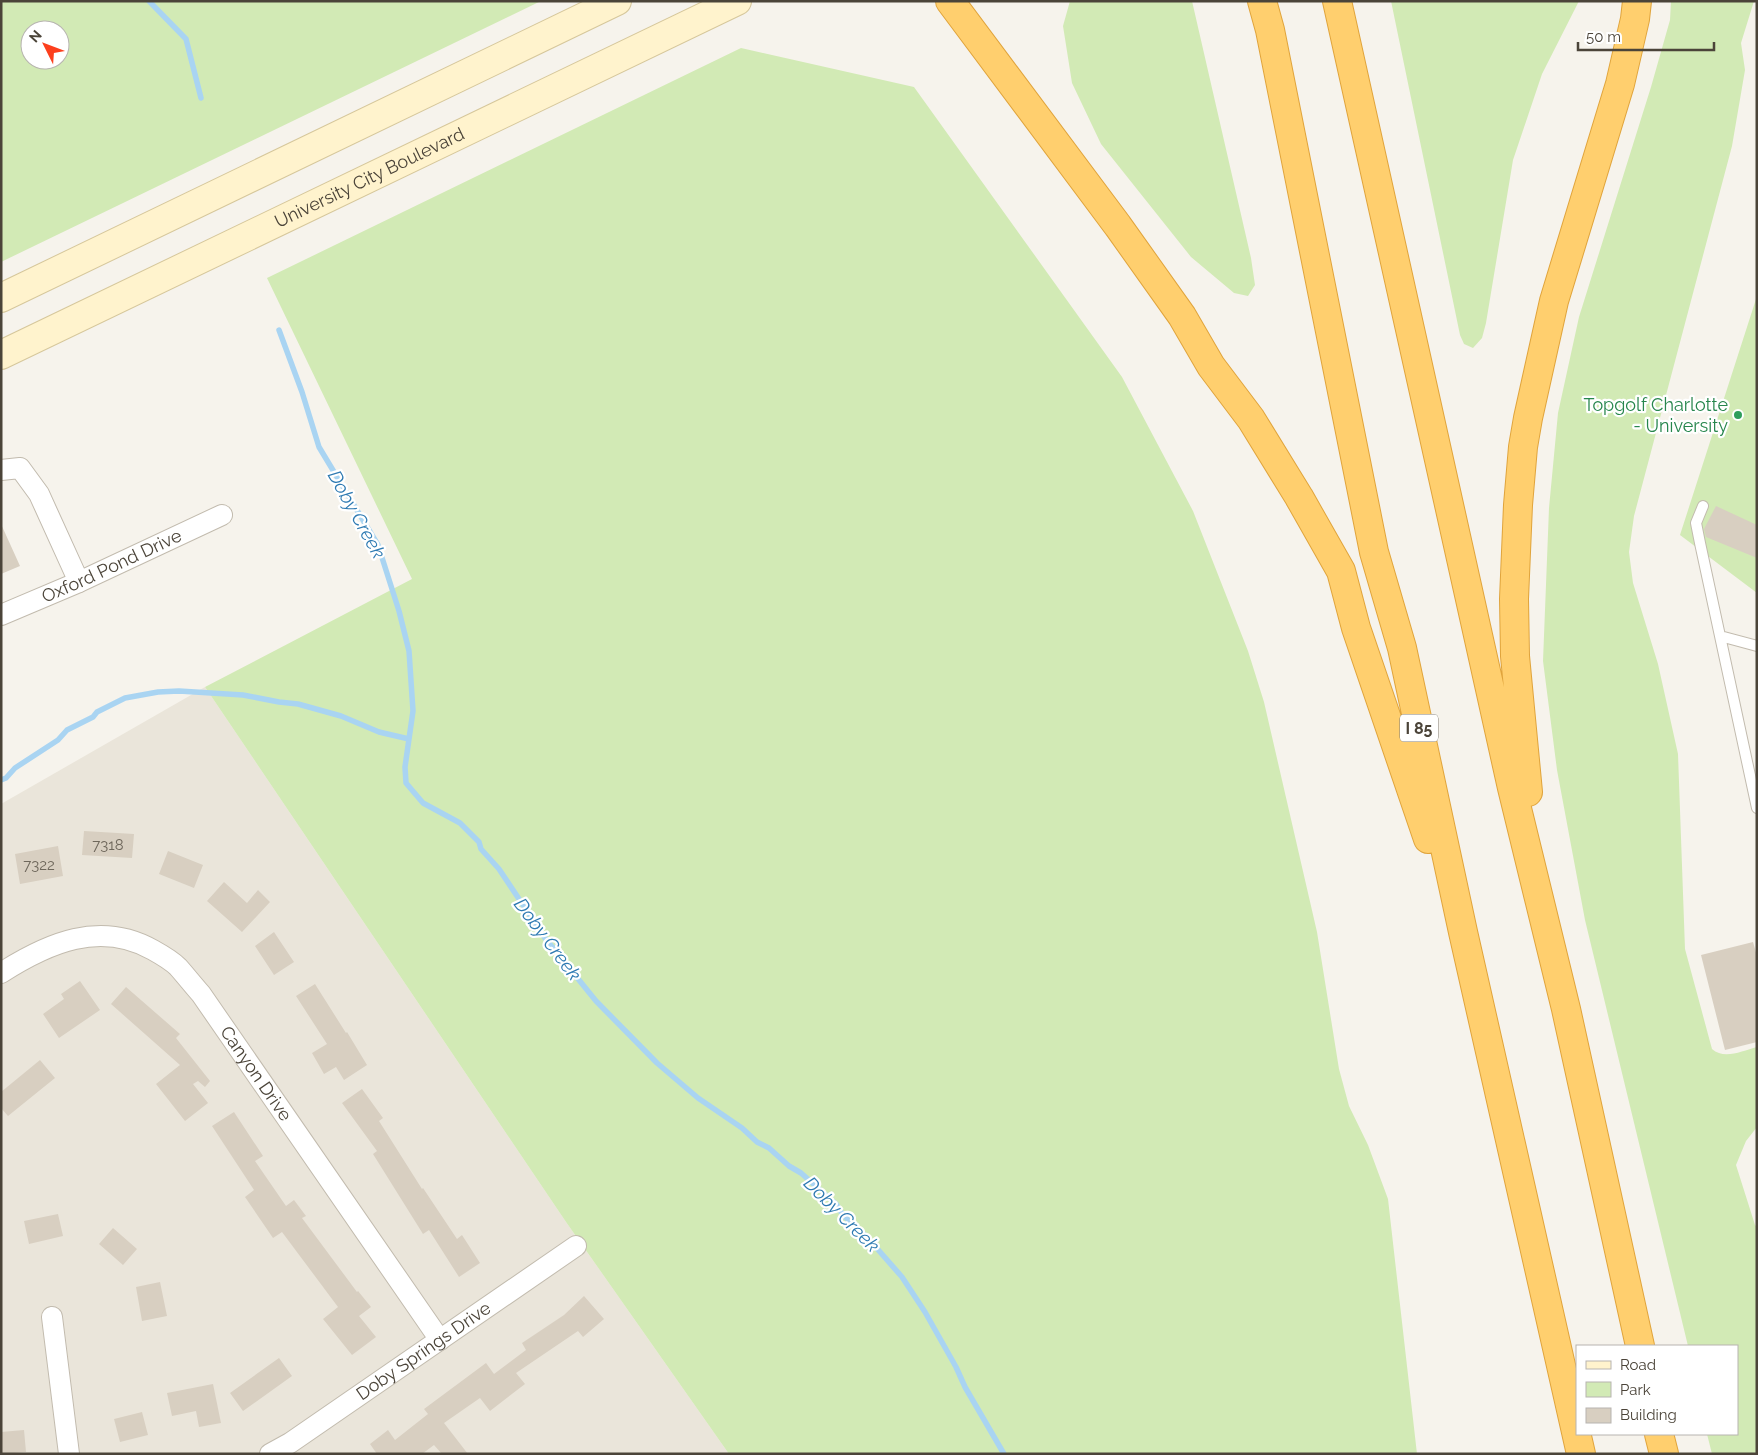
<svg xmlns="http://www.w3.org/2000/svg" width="1758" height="1455" viewBox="0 0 1758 1455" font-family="Raleway,sans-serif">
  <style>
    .residential { fill: #eae5da }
    .green { fill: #d2eab5; fill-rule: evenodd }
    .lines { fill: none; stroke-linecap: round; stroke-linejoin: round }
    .stream { stroke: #a9d4f2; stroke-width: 5.5 }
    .building { fill: #d8cfc1 }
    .lane-casing { stroke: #c2bbae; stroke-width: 12 }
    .street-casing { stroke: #c2bbae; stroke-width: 22 }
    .secondary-casing { stroke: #d6c79b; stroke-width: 30 }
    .highway-casing { stroke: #e0a43c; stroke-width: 30 }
    .lane { stroke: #fff; stroke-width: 10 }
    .street { stroke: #fff; stroke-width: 20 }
    .secondary { stroke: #fff3cd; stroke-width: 28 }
    .highway { stroke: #ffcf6e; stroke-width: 28 }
    .leisure-dot { fill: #2e9e5b; stroke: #fff; stroke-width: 2 }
    .labels { text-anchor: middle; stroke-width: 4.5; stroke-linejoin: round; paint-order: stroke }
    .number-label { font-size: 15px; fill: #6e675b }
    .shield { fill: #fff; stroke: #817c74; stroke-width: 1 }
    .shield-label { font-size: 16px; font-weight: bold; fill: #4b4439 }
    .street-label { font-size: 18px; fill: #4b4439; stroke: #fff }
    .leisure-label { font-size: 18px; fill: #27864d; stroke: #fff; text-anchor: end }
    .water-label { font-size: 19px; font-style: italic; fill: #2e7ab2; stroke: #fff }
  </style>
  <rect width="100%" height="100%" fill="#f6f3ec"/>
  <!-- residential -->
  <path class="residential" d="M205,687L566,1222L729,1454H1V804Z"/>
  <!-- green -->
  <path class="green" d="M1,1H541L1,262ZM30,30H60V60H30Z
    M1070,1H1192L1251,258L1255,285L1248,296L1234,293L1191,257L1101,144L1072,83L1063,26Z
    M1391,1H1579L1542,74L1513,160L1486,323L1482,338L1473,348L1464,344L1460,335Z
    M1671,1H1754L1741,43L1745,70L1732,146L1634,516L1629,552L1633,583L1658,664L1678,754L1685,949L1712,1049C1724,1060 1742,1051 1757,1047V1127L1746,1141L1736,1165L1755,1225L1757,1227V1454H1712L1707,1434H1737V1346H1688L1585,920L1557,770L1543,661L1549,508L1558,413L1579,317L1651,87L1670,20Z
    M741,48L914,87L1122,377L1193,511L1248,651L1264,702L1317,932L1339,1069L1349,1106L1368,1145L1388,1199L1417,1454H729L566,1222L205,687L412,579L267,278Z
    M1757,296V593L1680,535Z"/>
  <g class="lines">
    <!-- stream -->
    <path class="stream" d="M149,1L186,39L201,98
      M279,330L302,392L319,447L378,545L399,611L409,651L413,711L405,767L406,783L423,803L460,823L479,842L481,849L499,869L545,938L596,1001L657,1063L698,1098L742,1128L757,1142L769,1148L789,1166L801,1173L836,1204L843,1215L867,1237L902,1277L925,1312L956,1367L965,1387L1004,1454
      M1,780L6,778L15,768L58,740L67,730L93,717L97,712L125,698L158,692L179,691L243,695L279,702L298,704L341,716L379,732L409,739"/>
  </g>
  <!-- building -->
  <path class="building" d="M1716,506L1757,525V558L1706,537L1704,529Z
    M1,524L20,566L1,574Z
    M84,831L134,834L132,858L82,855Z
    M58,846L63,876L20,884L15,854Z
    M168,851L203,865L194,888L159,874Z
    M224,882L247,903L258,890L270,902L242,932L207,901Z
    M274,932L294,962L274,975L255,946Z
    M1753,942L1757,956V1042L1725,1050L1701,955Z
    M80,981L100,1010L59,1038L43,1014L64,999L61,994Z
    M315,984L346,1033L347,1032L367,1065L344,1080L336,1067L324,1074L312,1053L327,1044L296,996Z
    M126,987L180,1034L176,1038L210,1081L205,1087L198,1081L193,1084L208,1103L185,1121L156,1084L180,1065L111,1004Z
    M40,1060L55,1078L8,1116L1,1108V1092Z
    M362,1089L383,1118L379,1121L422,1189L423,1188L457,1239L462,1235L480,1263L459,1277L429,1230L423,1234L373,1154L377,1151L342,1103Z
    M234,1112L263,1156L255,1161L286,1206L294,1200L306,1216L302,1218L357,1292L358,1291L371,1307L359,1316L376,1337L352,1355L323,1319L338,1307L282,1232L273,1238L245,1197L254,1190L212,1126Z
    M58,1214L63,1236L29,1244L24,1221Z
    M113,1228L137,1249L123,1265L99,1244Z
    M160,1282L167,1316L142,1321L136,1287Z
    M584,1296L604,1319L583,1337L578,1331L516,1373L525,1384L490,1411L480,1398L444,1423L468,1454H442L434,1445L422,1454H377L370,1444L388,1430L395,1440L428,1414L424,1409L486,1363L494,1374L526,1350L522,1343L564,1315Z
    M279,1358L292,1376L243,1411L230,1393Z
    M213,1384L221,1423L199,1427L196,1411L172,1416L167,1393Z
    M142,1412L148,1435L120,1442L114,1419Z
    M24,1430L26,1452L1,1454V1432Z"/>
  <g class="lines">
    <defs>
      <path id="lane" d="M1703,506L1696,523L1700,543L1757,808
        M1720,636L1757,646"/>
      <g id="street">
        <path d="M1,470L20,468L39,494L79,582"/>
        <path id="s1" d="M1,615L79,582L222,515"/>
        <path id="s2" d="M1,973C48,943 100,920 153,950C162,955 171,960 178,967C186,976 193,985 201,994L440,1340"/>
        <path d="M52,1317L69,1454"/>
        <path id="s3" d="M270,1454L290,1443L576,1246"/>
      </g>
      <g id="secondary">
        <path d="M1,298L617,1"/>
        <path id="s4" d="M1,355L737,1"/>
      </g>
      <path id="highway" d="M950,1L1118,226L1182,316L1211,366L1251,419L1299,497L1341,571L1356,628L1428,839
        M1262,1L1270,30L1374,552L1402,648L1463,932L1581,1454
        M1337,1L1512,788L1566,1009L1640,1346
        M1528,792L1515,656L1514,599L1518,505L1523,447L1528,418L1554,301L1620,84L1635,19L1637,1
        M1659,1434L1664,1454"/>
    </defs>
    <!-- lane casing -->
    <use href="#lane" class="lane-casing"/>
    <!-- street casing -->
    <use href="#street" class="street-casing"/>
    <!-- secondary casing -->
    <use href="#secondary" class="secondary-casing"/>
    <!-- highway casing -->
    <use href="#highway" class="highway-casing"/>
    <!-- lane -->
    <use href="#lane" class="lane"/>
    <!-- street -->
    <use href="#street" class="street"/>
    <!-- secondary -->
    <use href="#secondary" class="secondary"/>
    <!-- highway -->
    <use href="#highway" class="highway"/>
  </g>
  <!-- markers -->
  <circle class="leisure-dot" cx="1738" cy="415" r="5"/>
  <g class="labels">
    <!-- number labels -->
    <g class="number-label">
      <text x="108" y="850">7318</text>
      <text x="39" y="870">7322</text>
    </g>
    <!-- shield labels -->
    <rect class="shield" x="1400" y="714.5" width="38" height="27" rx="4"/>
    <g class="shield-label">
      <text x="1419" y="734">I 85</text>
    </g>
    <!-- street labels -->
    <g class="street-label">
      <text dy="6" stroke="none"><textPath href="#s4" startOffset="409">University City Boulevard</textPath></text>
      <text dy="6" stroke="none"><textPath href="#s1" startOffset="121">Oxford Pond Drive</textPath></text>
      <text dy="6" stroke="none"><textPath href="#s2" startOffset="325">Canyon Drive</textPath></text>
      <text dy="6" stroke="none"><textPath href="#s3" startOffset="185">Doby Springs Drive</textPath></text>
    </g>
    <!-- leisure labels -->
    <g class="leisure-label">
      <text x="1728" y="411">Topgolf Charlotte<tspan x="1728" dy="21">- University</tspan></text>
    </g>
    <!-- water labels -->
    <g class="water-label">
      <text transform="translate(357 514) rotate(61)" y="7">Doby Creek</text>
      <text transform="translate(548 939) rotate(53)" y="7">Doby Creek</text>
      <text transform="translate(842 1214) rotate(45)" y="7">Doby Creek</text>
    </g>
  </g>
  <!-- border -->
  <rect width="1758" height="1455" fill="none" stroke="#4b4439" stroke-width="5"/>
  <!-- legend -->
  <rect x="1576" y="1345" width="162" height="90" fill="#ffffff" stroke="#b7b4b0"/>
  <rect x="1586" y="1361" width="25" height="8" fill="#fff3cd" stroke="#b7b4b0"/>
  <text x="1620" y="1370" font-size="15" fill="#4b4439">Road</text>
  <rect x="1586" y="1382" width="25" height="15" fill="#d2eab5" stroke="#b7b4b0"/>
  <text x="1620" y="1395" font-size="15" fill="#4b4439">Park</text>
  <rect x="1586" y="1408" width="25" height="15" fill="#d8cfc1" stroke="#b7b4b0"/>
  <text x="1620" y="1420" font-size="15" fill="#4b4439">Building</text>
  <!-- north arrow -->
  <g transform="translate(45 45) rotate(312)"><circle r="24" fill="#ffffff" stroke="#b7b4b0"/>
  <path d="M0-4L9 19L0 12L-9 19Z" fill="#fc3f1d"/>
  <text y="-8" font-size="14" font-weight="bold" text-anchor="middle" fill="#4b4439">N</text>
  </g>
  <!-- scale -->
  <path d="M1578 42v8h136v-8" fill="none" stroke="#4b4439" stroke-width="2.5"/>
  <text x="1586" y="42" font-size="15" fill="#4b4439" stroke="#ffffff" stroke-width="4" paint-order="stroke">50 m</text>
</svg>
